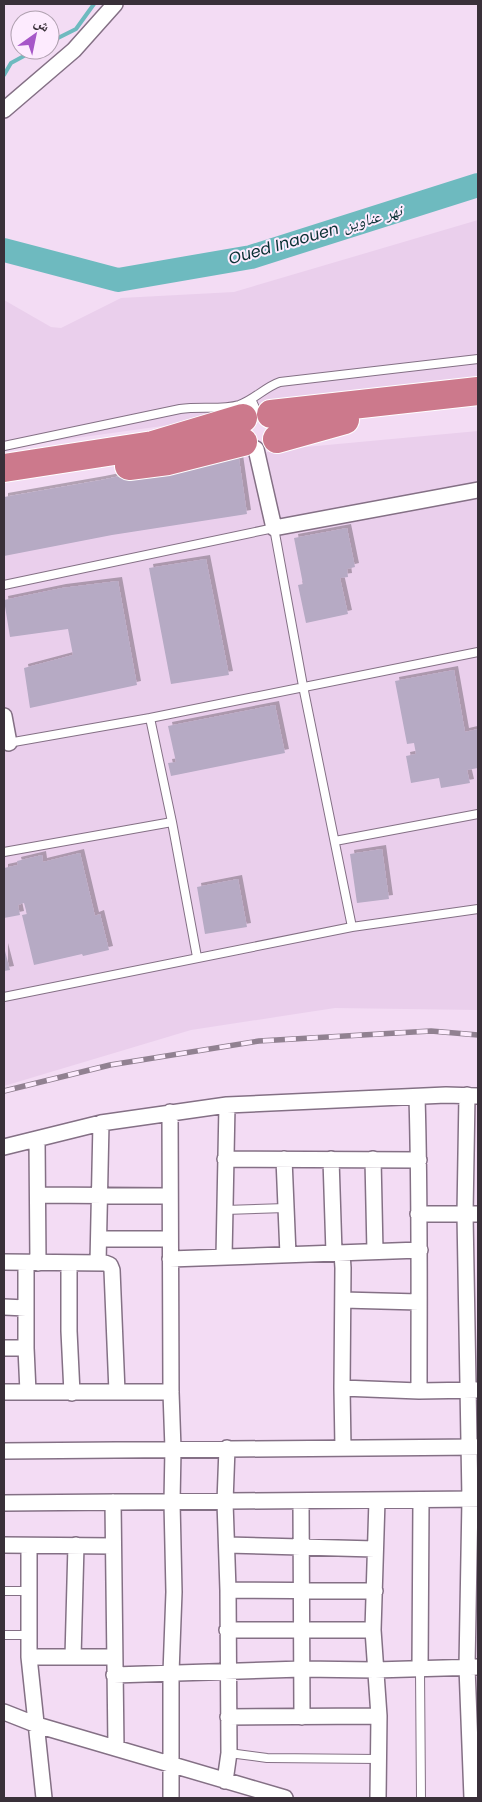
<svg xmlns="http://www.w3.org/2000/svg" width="482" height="1802" viewBox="0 0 482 1802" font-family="Poppins,'Noto Naskh Arabic',sans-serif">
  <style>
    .built { fill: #eacfec }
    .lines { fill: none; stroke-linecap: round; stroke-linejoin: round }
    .stream { stroke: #6ebabf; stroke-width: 4 }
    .river { stroke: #6ebabf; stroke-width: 24 }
    .building { fill: #b6aac4; filter: url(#shadow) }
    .lane-casing { stroke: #847085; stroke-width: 10 }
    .street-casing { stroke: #847085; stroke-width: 18 }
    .highway-casing { stroke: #fff; stroke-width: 30 }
    .lane { stroke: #fff; stroke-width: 8 }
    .street { stroke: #fff; stroke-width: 15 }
    .highway { stroke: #cc798c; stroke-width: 28 }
    .rail-casing { stroke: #918191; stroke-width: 5.5 }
    .rail { stroke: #fdebfe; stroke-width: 4; stroke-dasharray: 11; stroke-linecap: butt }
    .labels { text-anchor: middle; stroke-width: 4; stroke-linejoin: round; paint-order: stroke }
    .water-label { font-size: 16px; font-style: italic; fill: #0a3134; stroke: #fdebfe }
  </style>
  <defs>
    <filter id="shadow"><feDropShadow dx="4" dy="-4" stdDeviation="0" flood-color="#0004"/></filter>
  </defs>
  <rect width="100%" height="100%" fill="#f3dcf4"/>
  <!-- built -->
  <path class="built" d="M478,220V382L4,448V300L51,327L61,328L121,298L234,292Z
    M478,431V1010L335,1008L191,1030L4,1086V500L284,449Z"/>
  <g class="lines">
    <!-- stream -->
    <path class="stream" d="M50,42L76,29L94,4
      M4,75L11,63L35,50"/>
    <!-- river -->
    <path class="river" d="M4,250L118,280L251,257L478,185"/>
  </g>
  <!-- building -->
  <path class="building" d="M238,452L247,514L112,535L4,556V497L101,480Z
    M347,528L355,567L347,569L348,577L340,578L348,614L306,623L298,585L303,584L294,538Z
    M206,559L229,675L171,684L149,568Z
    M118,581L137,685L30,708L24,668L73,655L68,629L10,637L4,600L62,588Z
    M454,670L465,732L478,729V768L467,770L470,783L441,788L439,778L411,783L406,756L416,754L414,743L407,744L395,681Z
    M275,705L285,753L171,776L168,763L176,762L168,726Z
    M382,849L389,899L357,903L350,854Z
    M80,853L95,916L100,914L109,950L83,956L82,954L34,965L22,915L27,914L24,903L18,905L20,915L4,918V868L18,865L17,861L42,855L43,862Z
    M238,879L247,927L205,934L197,887Z
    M4,947L10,970L4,971Z"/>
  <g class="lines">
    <defs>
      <path id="lane" d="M251,399L256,410
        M4,446L180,409C200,406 222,410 239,405C254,400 265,387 280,382L478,359
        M4,585L274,528L303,686L352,927
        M150,718L172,822L197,957
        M8,743L150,718L478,652
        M335,841L478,814
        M4,852L172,822
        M4,997L352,927L478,909
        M225,1210L286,1208
        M4,1591H30
        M4,1635H29
        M420,1670L421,1798
        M229,1753L267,1758L379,1759"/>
      <path id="street" d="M4,110L74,50L115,4
        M256,449L274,528L478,490
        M4,716L9,743
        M467,1095L465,1214L470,1499L467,1667L472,1798
        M417,1097C420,1195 419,1293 419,1391
        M170,1112L171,1392L173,1449L172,1502L174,1592L171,1673V1798
        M37,1139L38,1263
        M4,1147L101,1123L227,1105L446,1095L478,1096
        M225,1159L419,1160
        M284,1159L288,1255
        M331,1159L334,1253
        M373,1159L375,1252
        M38,1195L170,1196
        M418,1214H478
        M99,1239H170
        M342,1253L343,1268L342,1388L343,1448
        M224,1257L227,1105
        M170,1259L420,1250
        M4,1262L105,1263L110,1265L112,1270L117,1392
        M26,1263V1348L28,1392
        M69,1263V1331L72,1393
        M98,1263L101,1123
        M343,1300L419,1302
        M4,1307L26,1308
        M4,1348H26
        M342,1388L419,1391L478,1390
        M4,1392H171
        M4,1451L478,1447
        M377,1500L373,1630L379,1716L378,1798
        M301,1501L302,1717
        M113,1502L116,1748
        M4,1503L478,1499
        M4,1545L113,1546
        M227,1545L375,1549
        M29,1546V1657L44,1798
        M228,1590L375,1591
        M227,1630H373
        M29,1657H114
        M73,1657L76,1545
        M420,1670L421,1500
        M114,1675L302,1669L375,1670L478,1667
        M4,1712L37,1725L285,1798
        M228,1717L379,1716
        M225,1781L229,1753L228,1590L225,1502L227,1448"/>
      <path id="highway" d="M271,414L478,391
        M277,439L345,420
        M129,466L168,461L243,442
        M4,468L153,445L243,418"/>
    </defs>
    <!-- lane casing -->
    <use href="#lane" class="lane-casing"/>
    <!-- street casing -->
    <use href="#street" class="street-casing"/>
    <!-- highway casing -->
    <use href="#highway" class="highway-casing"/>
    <!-- lane -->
    <use href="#lane" class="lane"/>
    <!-- street -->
    <use href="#street" class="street"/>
    <!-- highway -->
    <use href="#highway" class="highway"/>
    <defs>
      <path id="rail" d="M4,1091L110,1065L259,1041L431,1031L478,1035"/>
    </defs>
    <!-- rail casing -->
    <use href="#rail" class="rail-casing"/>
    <!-- rail -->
    <use href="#rail" class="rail"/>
  </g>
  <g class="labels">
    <!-- water labels -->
    <g class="water-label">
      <text transform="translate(315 234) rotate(-16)" y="6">Oued Inaouen نهر عناوين</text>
    </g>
  </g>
  <!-- border -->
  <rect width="482" height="1802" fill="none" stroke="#393039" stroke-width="10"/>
  <!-- north arrow -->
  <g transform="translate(35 35) rotate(33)"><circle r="24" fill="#fdebfe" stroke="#afa0af"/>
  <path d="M0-4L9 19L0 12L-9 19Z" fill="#a657c8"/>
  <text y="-8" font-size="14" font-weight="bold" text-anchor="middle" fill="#393039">ش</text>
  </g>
</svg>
